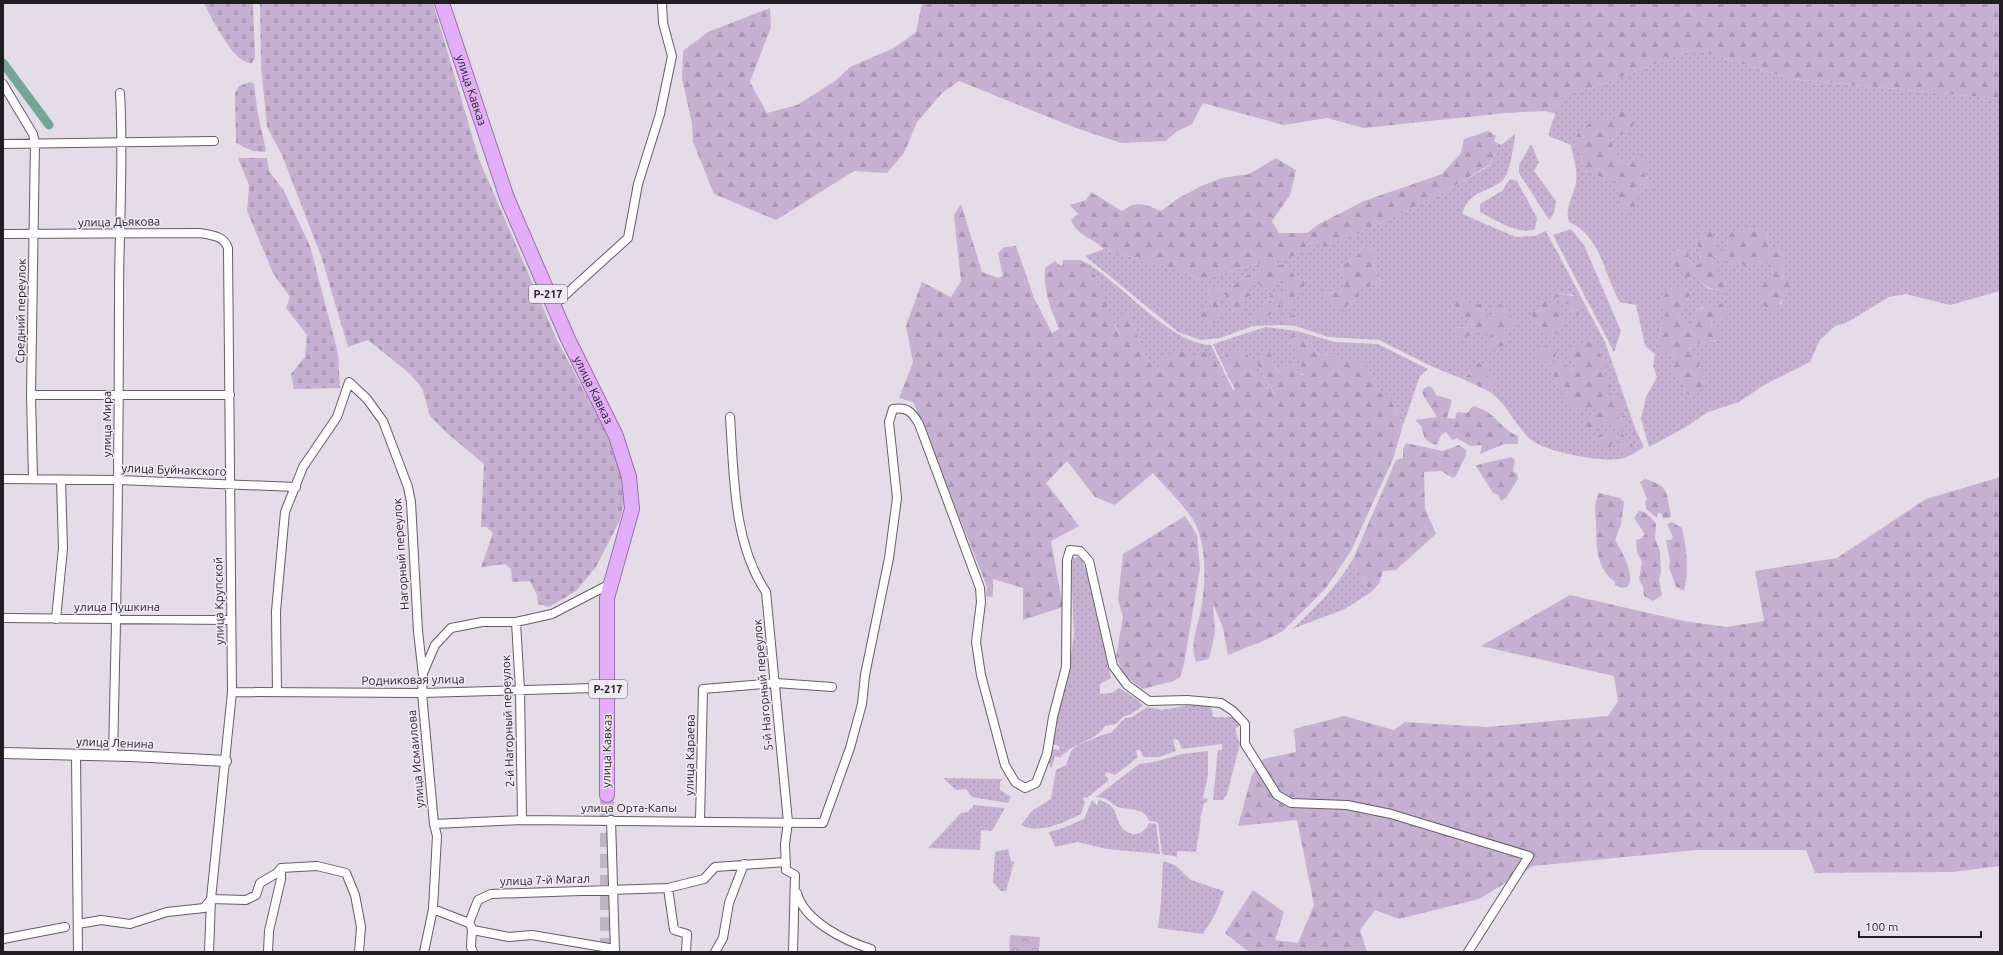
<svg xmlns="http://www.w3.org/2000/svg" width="2003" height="955" viewBox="0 0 2003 955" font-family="Ubuntu,sans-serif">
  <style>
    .grass { fill: url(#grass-dots); fill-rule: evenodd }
    .forest { fill: url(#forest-firs) }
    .cemetery { fill: url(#cemetery-stones) }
    .park { fill: url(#park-crowns) }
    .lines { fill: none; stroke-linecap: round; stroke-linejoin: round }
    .canal { stroke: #73a795; stroke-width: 9 }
    .trunk-tunnel { stroke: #bdb7c0; stroke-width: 14; stroke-dasharray: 14 7; stroke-linecap: butt }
    .minor-casing { stroke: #645e66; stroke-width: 10 }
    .tertiary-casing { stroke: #645e66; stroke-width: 12 }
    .trunk-casing { stroke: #996fac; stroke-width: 16 }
    .minor { stroke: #fff; stroke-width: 8 }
    .tertiary { stroke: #fff; stroke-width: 10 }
    .trunk { stroke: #e2aef8; stroke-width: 14 }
    .labels { text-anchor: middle; stroke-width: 3; stroke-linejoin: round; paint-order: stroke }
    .shield { fill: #f1eaf5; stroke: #5f5b61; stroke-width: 1 }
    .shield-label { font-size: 11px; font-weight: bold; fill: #211e22 }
    .street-label { font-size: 12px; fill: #211e22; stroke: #f1eaf5 }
  </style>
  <defs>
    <pattern id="grass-dots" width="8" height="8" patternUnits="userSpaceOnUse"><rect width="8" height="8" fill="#c7b1d2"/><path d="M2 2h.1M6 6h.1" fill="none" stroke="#ab98b4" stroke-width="1.8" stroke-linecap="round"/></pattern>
    <pattern id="forest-firs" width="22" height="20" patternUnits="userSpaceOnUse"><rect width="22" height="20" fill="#c7b1d2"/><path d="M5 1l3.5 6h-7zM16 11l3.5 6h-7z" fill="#ab98b4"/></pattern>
    <pattern id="cemetery-stones" width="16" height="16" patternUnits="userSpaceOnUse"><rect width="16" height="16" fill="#c7b1d2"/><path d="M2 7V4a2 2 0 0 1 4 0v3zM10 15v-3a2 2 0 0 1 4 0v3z" fill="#ab98b4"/></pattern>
    <pattern id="park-crowns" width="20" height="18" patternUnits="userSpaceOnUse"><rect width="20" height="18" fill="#c7b1d2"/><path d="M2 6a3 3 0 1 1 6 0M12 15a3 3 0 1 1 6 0" fill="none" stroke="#ab98b4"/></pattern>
  </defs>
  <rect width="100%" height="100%" fill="#e4dde7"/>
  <!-- grass -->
  <path class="grass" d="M1694,49L1791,79L2000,99V291L1950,305L1906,294L1889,297L1846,323L1835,326L1820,340L1810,362L1764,385L1739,402L1708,412L1684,428L1649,447L1641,419L1646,397L1657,377L1653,366L1655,354L1646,347L1644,341L1636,305L1620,302C1604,276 1601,235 1569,222C1564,208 1574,196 1576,182C1578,170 1573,157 1571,145L1549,136C1548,128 1560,105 1563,95L1592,88ZM1614,120L1609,138L1619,161L1630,164L1638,150L1643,173L1650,182L1642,184L1637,188H1619L1618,182L1607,178L1602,179L1593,172L1583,171L1581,155ZM1767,233L1770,251L1782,266L1785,294L1781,305L1762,282L1772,276L1771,265L1767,261L1744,265L1740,261L1726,260L1715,256L1711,260L1726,285L1720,290L1709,289L1704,285L1676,250L1687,251L1690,262L1694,266L1700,263L1701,258L1696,239L1715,238V253H1721L1728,244L1727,238ZM1672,288H1683L1688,291L1690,296L1677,315L1684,325L1689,326L1702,307L1712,308L1711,320L1716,341L1693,344L1689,348C1710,364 1696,375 1685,393L1681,377L1671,371L1675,361L1673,355L1663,352L1657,342L1666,311L1667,291Z
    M1515,134C1515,142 1509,174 1504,179C1489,194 1470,188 1462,214L1516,237L1535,236L1546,231L1605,342L1635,428L1644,447C1636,452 1629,458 1619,459C1599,462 1545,452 1530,439C1515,425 1507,404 1490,392L1496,386L1486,375L1489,366L1471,372L1464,377L1465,380L1433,367L1379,340L1328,337L1296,326L1297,324L1287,317L1281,322L1282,325L1253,326L1220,338L1201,340L1178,332L1085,256L1104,249L1180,271L1201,280L1260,263L1265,269L1245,276L1225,291L1208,287L1212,307L1208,324L1218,299L1225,295L1238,313L1243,286L1283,280L1284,291L1273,299L1272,303L1260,322L1274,312L1280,301L1296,292L1306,281L1296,277L1285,264L1277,265L1275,262L1308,244L1373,227L1443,193L1489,166L1501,145ZM1364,245L1378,253L1374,267L1381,280L1377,283L1372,281L1360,288L1337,309L1329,299L1330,294L1343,288L1346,283L1340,273V267L1357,256ZM1557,293L1574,295L1577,317L1568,304L1555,295ZM1463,298L1468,305L1489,319L1494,318L1493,304L1504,307L1506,315L1503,331L1492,332L1488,328L1479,330L1461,339L1456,327L1467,328L1474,323ZM1541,310L1559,315L1563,323L1533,312ZM1567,351L1599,400L1614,416L1598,410V405L1556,385L1550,365L1572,370L1576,365Z
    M1531,144L1539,162L1534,171L1556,201L1554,213L1549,220L1519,173V165Z
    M1510,179L1517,181L1537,218L1535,229C1519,236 1494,219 1480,212V204L1502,191Z
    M1571,229L1584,245L1621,331L1614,352L1553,235Z
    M1081,260C1119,279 1169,344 1211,345L1233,390L1214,359L1204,377L1161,373L1146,360L1134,327L1123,340Z
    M1266,327L1297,331L1335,342L1378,344L1428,369L1420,376L1403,425L1389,396L1379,392L1369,370L1337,360L1332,354L1318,355L1311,342H1292L1305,369V375L1286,366L1278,373L1270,352L1257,365L1275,395L1270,392L1263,383L1225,356L1228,376L1213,344Z
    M1077,557L1082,560L1087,572L1111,678L1100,684V694L1112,693L1119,688L1137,699L1143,706L1131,714L1123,717L1116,724L1105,726C1094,743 1074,741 1060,758L1055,756L1052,767H1050L1049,764L1051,749L1059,750V746L1052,744L1069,668L1074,635L1071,562L1073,558Z
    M1353,559L1354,567L1371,592L1345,609L1292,629C1316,608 1337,586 1353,559Z
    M1190,705L1211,706L1213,717H1234L1240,725L1235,729L1240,744L1227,794L1223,800H1213L1218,750H1222V744L1182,749L1178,740L1175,739L1173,741L1176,751L1159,757H1143L1140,750H1136L1138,757L1115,775L1107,772L1105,775L1109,780L1087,798L1085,797L1083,800L1085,802L1081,814C1065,822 1039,835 1021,825L1032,811L1051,799L1056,770L1066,765L1071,751L1078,745L1102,735L1111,733L1125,718L1132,717L1147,707L1162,710Z
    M1208,751V775L1203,798L1208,799L1206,803H1204L1200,819H1201L1196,852L1177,851V857L1162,854L1158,822L1149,821C1145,808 1132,810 1122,808C1110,806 1113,798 1096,797L1139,764L1154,762L1182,754Z
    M943,778L1003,779L1000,782V790L1011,797L1008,803L972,797L966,789L956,790Z
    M1092,800L1097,805L1099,800C1104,801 1109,804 1113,808C1116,812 1117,818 1119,823C1128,838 1142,838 1149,823L1156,824L1160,854L1107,849L1077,842L1055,847L1049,832L1063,828L1084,819Z
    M974,805L1005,808L992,831L981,830L980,850L928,848L961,813L968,812Z
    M1008,849L1011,861L1014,862L1006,891H1001L993,882L995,852Z
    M1163,861L1175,865L1191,880L1224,891L1216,913L1203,934L1158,928L1161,902Z"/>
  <!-- forest -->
  <path class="forest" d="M922,3H2000V99L1791,79L1694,49L1592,88L1563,95L1557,114L1545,111L1506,113L1364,128L1327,118L1284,125L1203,103L1192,124L1176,132L1166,141L1121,143L1076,128L959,81L942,93L917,122L904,153L887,173L854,171L776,220L714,194L693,142L692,124L682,78L683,51L708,32L770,8L771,27L750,82L767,113L797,105L835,81L850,67L894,48L916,32Z
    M1618,110H1630L1635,121C1631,132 1620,136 1610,138L1619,161L1630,164L1638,150L1648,164V170L1643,173L1650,182L1651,188H1645L1641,184L1638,188L1639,194L1633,210L1628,212L1623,209L1617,198L1619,188L1617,182L1607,178L1602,179L1593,172L1583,171L1581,155L1574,140L1580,131L1594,120L1599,121L1603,117L1614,120Z
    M1488,131L1496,136L1494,141L1501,145L1489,165L1443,193L1373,227L1324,247L1319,241L1308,244L1309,250L1275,262L1277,265L1285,264L1296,277L1306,281L1302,290L1296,292L1293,305L1289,308L1280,302L1281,310L1278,313L1274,312L1260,322L1253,319L1254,314L1260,313L1262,305L1272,303L1273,299L1270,297L1271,295L1284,291L1283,280L1278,281L1272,291L1264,289L1259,284L1243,286L1251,295L1243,301L1244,314L1238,313L1225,295L1218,299L1225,310L1213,325L1208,324L1200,315L1201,310L1212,307L1208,287L1225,291L1245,276L1265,269L1260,263L1201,280L1180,271L1104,249C1092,237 1078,237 1071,220L1078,214L1070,205L1086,200L1091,192L1122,211C1137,200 1145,204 1161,211L1179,198L1201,186L1222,178L1249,174L1276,158L1296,170L1290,195L1272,221L1279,233H1307L1319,224L1364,201L1442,174L1461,153L1464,139Z
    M961,204L982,272L998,278L1003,276L998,253L1004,247L1016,246L1034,298L1052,333L1059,329C1051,309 1043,291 1045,268L1055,261L1062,267L1063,260H1081L1097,278L1115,326L1122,338L1117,319L1125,312L1130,313L1135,322L1134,327L1146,360L1160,372V361L1176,351H1188L1202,374L1195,355L1200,349L1214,359L1233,390L1235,389L1228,376L1225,356L1236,350L1241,349L1253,361L1266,388L1275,394L1257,365L1260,351L1265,349L1270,352L1278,373L1286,366L1294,364L1302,375H1304C1305,361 1291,350 1291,336L1293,335L1311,342L1318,355L1332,354C1340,365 1347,362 1360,359L1369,370L1379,392L1389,396L1403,425L1393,459L1356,540L1351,551L1326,588L1283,631L1268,639L1228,655L1223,628L1213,603L1215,633L1209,659L1196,662C1190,647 1196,630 1200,614C1206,587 1208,542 1192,518C1181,502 1166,488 1153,473L1115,505L1095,497L1067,461L1046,483L1079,526L1051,541L1063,607L1023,620V588L993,579V597L986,596L987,587L921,420L913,402L899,398L913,362L906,326L922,282L951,297L961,281L954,215Z
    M1708,228L1715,238V253H1721L1728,244L1727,238L1729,233C1741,229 1755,225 1767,233L1770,250C1776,247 1780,246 1786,250L1782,266L1783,277L1794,281L1795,287C1783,295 1782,303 1772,313L1763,304L1759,287L1762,282L1772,276L1771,265L1767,261L1744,266L1740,261L1732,270L1726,260L1715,256L1711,260C1717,270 1731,285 1724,296L1720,290C1708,289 1704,286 1697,276L1685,277L1670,259L1672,253L1676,250L1688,251L1690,262L1694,266L1700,263L1701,258L1696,239L1702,229Z
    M1364,245L1378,253L1374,267L1381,280L1377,283L1372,281L1368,291L1360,288L1359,296L1343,309H1337L1329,299L1320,295L1323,291L1330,294L1343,288L1346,283L1340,273V267L1357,256Z
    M1672,288H1683L1688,291L1690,296L1677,315L1684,325L1689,326L1698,311L1707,305L1712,308L1722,303L1728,305L1730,310L1725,320H1711L1712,326L1722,331C1717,348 1700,338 1689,348C1700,357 1701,357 1699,371L1707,379L1702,389L1697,387L1695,396L1685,393L1681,377L1671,371L1675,361L1673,355L1663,352L1657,342L1666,311L1659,305L1667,291Z
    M1557,293L1579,297L1582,301L1581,310L1577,317L1568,304L1555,300V295Z
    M1457,297L1463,298L1468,305L1482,304L1489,319L1494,318L1493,304L1498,303L1504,307L1506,315L1519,319L1516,329L1503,331L1509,342L1494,350L1487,345L1492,332L1488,329L1486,334L1479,330L1461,340L1455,337L1453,331L1456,327L1467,328L1474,323L1466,319L1453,303Z
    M1538,299H1546L1559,310V315L1563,323L1560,331L1548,338L1532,317L1533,312L1541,310Z
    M1296,314L1301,316L1300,323L1296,326L1282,325L1280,322L1287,317Z
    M1590,341L1595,343L1606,366L1604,376L1612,387L1600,400L1613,395L1623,405L1614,416L1592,432L1584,422L1598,410V406L1575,411L1556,385L1550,365L1536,354V348L1555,346L1557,351L1552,364L1560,359L1566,368L1572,370L1576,365L1566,351Z
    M1482,363L1490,367L1486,375L1493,379L1496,386L1490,392L1465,380L1464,378L1471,372L1472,365Z
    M1429,386L1433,388L1436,395L1452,400L1447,418L1455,419L1457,412L1467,413L1473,406C1495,411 1500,429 1518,436V444H1504L1480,454L1482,445L1470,446L1457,438L1452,440L1446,432L1441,435L1437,445C1426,443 1423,437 1422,427L1415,420L1437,417L1422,393L1424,388Z
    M1625,415L1629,422L1621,430L1615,426L1613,421Z
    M1608,430L1615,436V440L1608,451L1602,449L1597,440L1599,435Z
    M1622,434L1632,443L1634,451L1630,455L1628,456L1620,449L1619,438Z
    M1406,443L1443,451L1459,445L1466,450V455L1456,476L1453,478L1441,471L1424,472L1425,508L1436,534L1396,570L1383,571L1379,584L1371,592L1354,567L1353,559L1396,460L1403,458V449Z
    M1511,457L1515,460L1513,471L1517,474L1518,479L1506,498L1501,501L1498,495L1493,493L1476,466C1483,462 1502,460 1511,457Z
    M2000,477V866L1952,872L1815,873L1806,850H1697L1533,866L1479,899L1399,919L1375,910L1360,930L1367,952H1249L1225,933L1253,890L1284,912L1275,940L1298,943L1314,905L1297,820L1238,826L1252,775L1263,759L1296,752L1294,729L1344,716L1394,730L1405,722L1486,727L1608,716L1618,701L1614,676L1481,646L1570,595L1684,621L1726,627L1764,621L1755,571L1837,558L1926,499Z
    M1645,479C1670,486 1666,493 1671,516L1669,518H1663L1661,513H1658L1657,518L1646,509L1645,503L1647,498L1640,482Z
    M1599,493L1620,498L1624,502L1621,524L1615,540C1621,550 1637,576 1627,587L1621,588L1615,585V582C1594,566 1597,544 1596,521C1595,510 1594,503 1599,493Z
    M1639,511C1648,512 1651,518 1656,524L1655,538L1660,551L1661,572L1659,580L1662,595L1653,601L1644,596L1643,587L1639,579L1642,562L1637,552L1636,540L1642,538L1645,534L1634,518Z
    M1185,516L1197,535L1200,568L1184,664L1180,677L1174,681L1142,689L1125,676L1116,657L1123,617L1118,600L1123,554Z
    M1672,522L1682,528C1687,550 1689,570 1684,591L1676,587L1669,567L1670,561L1666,540H1671L1673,537L1667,524Z"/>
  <!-- cemetery -->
  <path class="cemetery" d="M204,3H253L255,57L252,63C234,65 211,17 204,3Z
    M260,3H433L479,159L557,340L606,432L621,471L625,496L621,518L596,567L576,591L549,607L538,604L537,595L530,581L512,582L511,569L505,564L481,567L493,533L487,527H481L484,464L447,433L430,416L422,388L409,373L368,340L348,347L321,256L282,155L267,127L261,65Z
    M250,82L254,84L258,115L266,150L265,152L253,151L236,143L235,93L239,86Z
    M238,158H267L269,171L284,191L310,246L338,353L340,388L294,389L291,374L305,357L307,335L286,308L290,297L273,273L247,211L249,185Z"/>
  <!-- park -->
  <path class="park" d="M1010,935L1040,937L1039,952H1009Z"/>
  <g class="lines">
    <!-- canal -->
    <path class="canal" d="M3,63L49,125"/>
    <!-- trunk-tunnel -->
    <path class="trunk-tunnel" d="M607,952V795"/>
    <defs>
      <path id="minor" d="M3,84L33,134L35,143L31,395L33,479
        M3,144L214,141
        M3,234L200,233C212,235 224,236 228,248L232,692L211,899L209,952
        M553,306L628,238L638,184L660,114L672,56L663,23L662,3
        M31,395H230
        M730,417C734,475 733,543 766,592L788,822L785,844L786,870L795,875L793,952
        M3,479L118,480L296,487
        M3,618L231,620
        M56,619L63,548L61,480
        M516,622L520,690L522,820
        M424,671L435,645L451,628L482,622H516L552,614L610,584
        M232,692L422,693L594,688
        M277,692L276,611L285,512L303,467L337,417L349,382L367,399L383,421L408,487L411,502L418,631L423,676L422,693L434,824L437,836L433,909L424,952
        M76,755L78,952
        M113,756C117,602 119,449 119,296C119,228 124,160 120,93
        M611,820L615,952
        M700,821L703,689L776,683L832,687
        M434,824L522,820L823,823L850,748L862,704L865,675L889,558L897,498L889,422L893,409C908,407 912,412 919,424L980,588L981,602L976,642L981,675L1005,765L1015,782L1025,788L1036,783L1047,754L1053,717L1066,667L1067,560L1070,550L1080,551L1089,561L1113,666L1127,685L1149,701L1187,700L1221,703L1233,711L1245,724V744L1277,795L1291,803L1347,805L1391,814L1529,856L1468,952
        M668,888L674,930L687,934L686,952
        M797,893C804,921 845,941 871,949V952
        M433,909L469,923L473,930L509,937L532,935L615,949
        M469,923L478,900L491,894L668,888L704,879L715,867L786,862
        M78,924L101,920L130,924L167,912L204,908L211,899L246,900L256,895L260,883L277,873L281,868L317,866L346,873L355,895L361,927L359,952
        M472,929L471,947L473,952
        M3,939L65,927
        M268,952L269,931L281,879V868
        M715,952L723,938L729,903L744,864"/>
      <path id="tertiary" d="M3,753L131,756L226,761"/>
      <g id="trunk">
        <path id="s1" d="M442,3L507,198L568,339L616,436L629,477L632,509L607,598V795"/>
      </g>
    </defs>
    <!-- minor casing -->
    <use href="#minor" class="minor-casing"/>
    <!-- tertiary casing -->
    <use href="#tertiary" class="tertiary-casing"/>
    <!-- trunk casing -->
    <use href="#trunk" class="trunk-casing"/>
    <!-- minor -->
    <use href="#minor" class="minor"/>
    <!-- tertiary -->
    <use href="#tertiary" class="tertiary"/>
    <!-- trunk -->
    <use href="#trunk" class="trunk"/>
  </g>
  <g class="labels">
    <!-- shield labels -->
    <g class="shield">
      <rect x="529" y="285" width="38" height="18" rx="3"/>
      <rect x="589" y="680" width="38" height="18" rx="3"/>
    </g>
    <g class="shield-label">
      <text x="548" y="298">Р-217</text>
      <text x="608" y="693">Р-217</text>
    </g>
    <!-- street labels -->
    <g class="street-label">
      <text dy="4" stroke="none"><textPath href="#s1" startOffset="92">улица Кавказ</textPath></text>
      <text transform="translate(119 222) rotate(-1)" y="4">улица Дьякова</text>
      <text transform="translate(21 311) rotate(-89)" y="4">Средний переулок</text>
      <text dy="4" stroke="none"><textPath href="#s1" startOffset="416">улица Кавказ</textPath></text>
      <text transform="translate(107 424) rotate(-90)" y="4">улица Мира</text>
      <text transform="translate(174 470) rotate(2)" y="4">улица Буйнакского</text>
      <text transform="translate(401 554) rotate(-94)" y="4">Нагорный переулок</text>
      <text transform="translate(219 601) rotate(-91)" y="4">улица Крупской</text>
      <text x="117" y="611">улица Пушкина</text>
      <text transform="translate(413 680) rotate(-1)" y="4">Родниковая улица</text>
      <text transform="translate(763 685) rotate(-95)" y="4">5-й Нагорный переулок</text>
      <text transform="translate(508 721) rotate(-92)" y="4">2-й Нагорный переулок</text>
      <text transform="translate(115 743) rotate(2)" y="4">улица Ленина</text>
      <text transform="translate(607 751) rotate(-89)" y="4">улица Кавказ</text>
      <text transform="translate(690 755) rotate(-89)" y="4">улица Караева</text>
      <text transform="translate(416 759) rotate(-95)" y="4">улица Исмаилова</text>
      <text x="629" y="812">улица Орта-Капы</text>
      <text transform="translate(545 880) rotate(-2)" y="4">улица 7-й Магал</text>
    </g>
  </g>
  <!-- border -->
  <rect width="2003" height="955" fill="none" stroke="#211e22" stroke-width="8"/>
  <!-- scale -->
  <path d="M1859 931v6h122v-6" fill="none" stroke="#211e22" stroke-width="2"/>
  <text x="1865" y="931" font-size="12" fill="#211e22" stroke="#f1eaf5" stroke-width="3" paint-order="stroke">100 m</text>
</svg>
